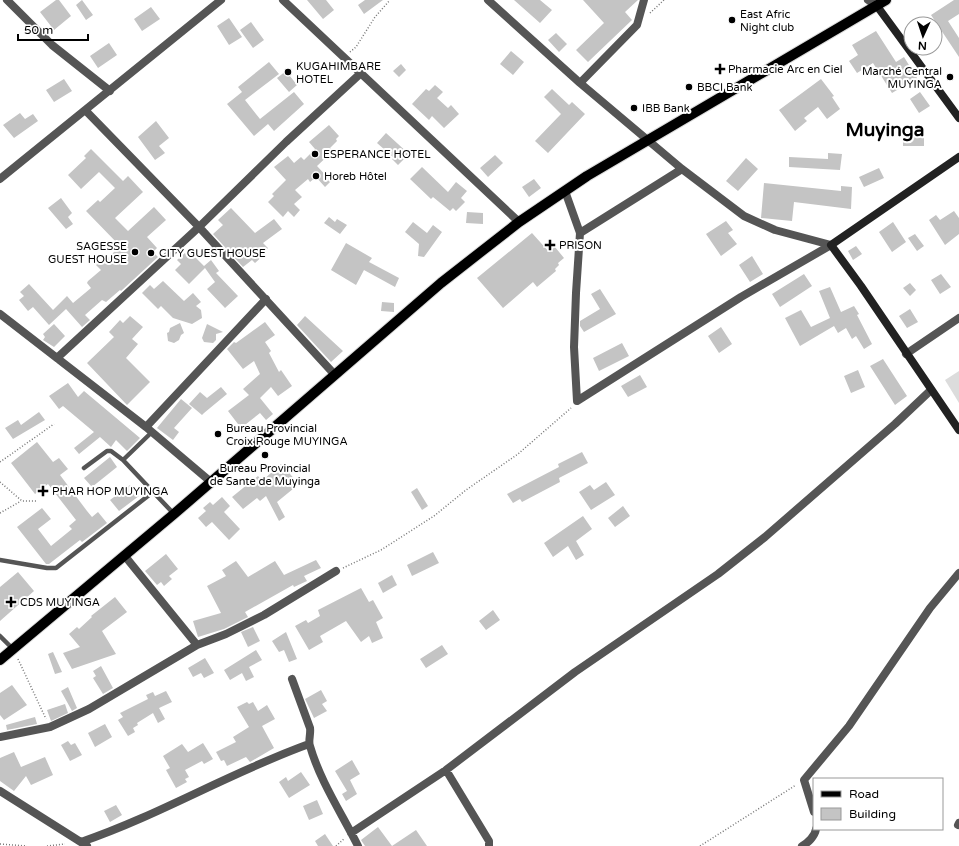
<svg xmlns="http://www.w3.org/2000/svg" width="959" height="846" viewBox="0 0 959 846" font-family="'Varela Round',sans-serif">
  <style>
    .green { fill: #dcdcdc }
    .building { fill: #c4c4c4 }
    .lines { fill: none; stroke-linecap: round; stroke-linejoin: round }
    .primary-casing { stroke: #dbdbdb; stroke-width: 12 }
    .path { stroke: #777; stroke-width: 1.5; stroke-dasharray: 1 2; stroke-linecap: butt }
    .lane { stroke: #555; stroke-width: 4.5 }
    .street { stroke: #555; stroke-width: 8 }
    .secondary { stroke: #222; stroke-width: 8 }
    .primary { stroke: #000; stroke-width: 10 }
    .poi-dot { fill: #000; stroke: #fff; stroke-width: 1.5 }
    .labels { text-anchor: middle; stroke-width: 4; stroke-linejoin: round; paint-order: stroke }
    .poi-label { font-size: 11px; fill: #000; stroke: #fff; text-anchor: start }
    .town-label { font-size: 19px; font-weight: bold; fill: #000; stroke: #fff }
  </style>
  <rect width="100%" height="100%" fill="#fff"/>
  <!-- green -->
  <path class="green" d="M959,371V403L945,380Z"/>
  <!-- building -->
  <path class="building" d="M56,0H59L71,16L54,30L40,12Z
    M82,0L93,15L86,20L76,5Z
    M307,0H326L334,10L323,19Z
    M365,0H383L364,14L358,5Z
    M514,0H540L552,10L540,23Z
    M583,0H638L625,12L632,20L588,62L576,50L604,23Z
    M954,0H959V14L948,21L959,38V57L931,15Z
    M151,7L160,19L142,31L134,19Z
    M229,18L242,37L229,45L217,26Z
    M251,22L264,40L253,48L240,30Z
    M876,31L896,62L904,57L917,78L892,93L873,63L857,73L849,61L858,55L852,45Z
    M556,33L567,44L559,52L548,40Z
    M109,43L117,55L98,68L90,56Z
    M511,51L524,62L513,75L500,64Z
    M269,62L279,74L245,100L260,119L294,92L304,104L274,131L268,124L254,136L227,104L242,92L238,87Z
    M401,64L406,70L399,77L393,71Z
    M286,71L297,85L289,92L277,78Z
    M64,79L72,91L54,102L46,90Z
    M821,79L834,96L832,97L840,109L827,119L818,107L804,118L807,121L795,131L779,110Z
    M435,85L443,92L437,98L448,108L451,105L459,114L444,128L432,116L429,120L412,104L426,89L429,91Z
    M552,89L569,105L572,102L585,114L548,153L535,141L561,114L544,97Z
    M920,92L930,106L919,113L910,99Z
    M20,113L25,119L33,114L38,121L14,138L3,125Z
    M156,121L169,138L159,146L165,153L155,160L138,137Z
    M329,125L339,136L336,139L337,141L330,148L333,151L317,166L331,181L325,187L316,177L310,182L308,179L295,190L302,197L294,204L300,210L294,217L288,211L283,217L268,202L274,196L272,194L286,180L274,167L288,156L294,163L301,157L304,160L315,149L309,142Z
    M386,133L409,154L398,165L392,159L394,158L377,143Z
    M903,135H924V146H903Z
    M91,149L123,181L128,176L143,192L115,218L128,231L154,207L166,220L147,237L157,248L153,252L158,257L121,291L120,290L106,302L102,300L85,315L90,320L82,327L66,309L49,325L33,307L28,311L19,300L24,296L20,292L29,284L53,310L67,296L73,303L91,288L87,283L88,281L101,270L96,265L105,256L108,258L120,246L86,211L98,200L100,202L115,188L99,172L81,189L68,175L86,158L84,156Z
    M828,153L842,154L840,170L789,167V157L828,159Z
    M495,155L503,163L488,177L480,168Z
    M746,158L758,169L738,191L726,181Z
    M422,167L448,192L456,182L467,191L461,198L465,202L456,211L453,208L450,211L433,197L431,199L410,179Z
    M879,168L884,178L864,187L859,177Z
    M534,179L541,188L529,197L522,187Z
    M764,183L841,191V186L852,187L851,209L794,202L792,221L761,218Z
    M61,198L72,213L68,217L73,224L66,229L48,208Z
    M231,208L255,233L274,219L282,229L263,243L268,248L263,253L265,254L255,263L252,260L243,267L213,234L223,225L218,220Z
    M954,211L959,218V234L945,245L929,220L936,215L940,220Z
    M467,212L483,213V224L466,223Z
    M329,217L335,222L337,219L347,225L340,234L324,223Z
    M726,221L733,230L728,233L737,244L721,256L706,234Z
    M413,222L427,233L433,225L442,232L424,257L418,256L419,244L405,232Z
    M893,222L906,242L892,252L879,232Z
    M532,233L549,252L555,247L564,258L558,263L559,265L555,269L556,271L537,287L533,282L503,308L477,278Z
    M915,234L924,246L917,251L908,238Z
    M346,243L372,258L369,262L399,278L395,287L364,270L356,285L331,270Z
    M856,246L862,254L853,260L848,251Z
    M185,253L189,257L192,254L204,266L211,260L219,271L216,273L238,296L225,308L207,289L215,282L205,268L189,284L175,270L181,264L177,260Z
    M752,256L763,274L750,282L739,265Z
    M804,274L812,286L780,307L772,294Z
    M941,274L951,287L940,294L931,280Z
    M163,281L184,301L193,293L201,302L196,306L201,310L202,318L192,324L173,318L161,306L158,309L142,293L150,285L154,289Z
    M910,283L916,290L910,296L903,288Z
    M830,287L841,312L854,306L859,314L857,315L872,344L864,349L856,336L852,339L846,328L838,333L834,326L800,346L785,318L801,310L811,327L830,318L819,291Z
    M600,289L616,314L584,332L580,326V321L600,309L591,294Z
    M382,302L394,303V312L381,311Z
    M910,309L918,322L907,328L899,316Z
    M130,316L143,327L132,339L138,344L126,358L150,382L127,405L87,363L114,337L109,332L120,320L123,323Z
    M305,316L343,351L331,362L297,325Z
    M265,322L275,335L265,342L271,351L269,353L279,372L281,370L292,386L278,396L271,387L260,398L273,414L266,420L260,413L241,428L228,411L249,395L243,389L260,374L254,361L243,369L227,349L234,342L236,343Z
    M180,323L184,333L181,335L179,340L174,343L168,341L167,333L169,332L170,328Z
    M54,324L65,336L54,347L43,340L45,337L43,334Z
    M207,324L223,332L216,334V340L213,343L204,342L202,338Z
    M721,327L732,344L719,353L708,336Z
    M622,343L629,356L599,371L593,358Z
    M883,359L907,396L895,405L870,366Z
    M858,370L865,387L851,393L844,376Z
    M640,375L647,387L628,397L621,386Z
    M68,383L78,397L84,391L140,438L127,451L116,440L111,447L100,437L79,454L74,448L94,432L63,406L59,409L49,396Z
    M221,387L227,394L204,413L202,415L189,404L200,392L207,398Z
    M181,399L192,408L174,428L179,432L173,440L157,428Z
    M39,412L45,420L13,439L5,428L18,420L21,425Z
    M37,442L53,462L59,458L68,469L60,475L87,511L92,517L98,512L107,523L82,542L80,540L49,564H46L17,527L42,508L51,519L38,529L51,546L72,529L69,526L76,520L48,484L35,494L11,463Z
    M582,452L588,463L559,478L560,482L522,502L520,499L513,503L507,494L559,467L558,464Z
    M110,457L117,467L92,487L84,478Z
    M281,464L299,484L277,502L285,517L279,521L266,496L260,501L257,498L243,509L232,497L258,476L262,481Z
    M606,482L615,495L591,510L579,492L590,485L594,490Z
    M130,485L139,496L119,511L110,500Z
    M417,488L428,506L422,510L411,492Z
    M222,497L230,506L224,512L240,529L229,540L212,522L206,527L198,518L206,511L203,508L210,502L213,505Z
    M623,506L630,516L615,527L608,518Z
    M583,516L592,529L576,541L584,555L576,560L568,546L553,557L544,543Z
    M433,552L439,563L412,576L407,565Z
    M166,554L178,569L169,576L172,579L164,586L161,582L157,585L145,571Z
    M316,560L321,568L304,576L307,581L294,587L293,585L245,612L248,617L224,629L198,637L193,621L221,613L207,586L226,576L222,570L236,561L248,577L275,561L284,575Z
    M18,572L34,591L0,621V587Z
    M392,575L397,585L383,593L378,583Z
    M361,588L369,602L373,600L383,618L376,622L383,638L372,643L369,636L361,642L346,621L320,636L323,642L309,650L295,626L306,620L308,623L320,616L318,610Z
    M115,597L127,612L102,631L116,654L72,669L63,653L80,647L69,634L77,627L79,629L92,617L91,616Z
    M493,610L500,620L486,630L479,621Z
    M253,627L260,641L248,647L241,632Z
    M286,632L297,659L289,662L284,650L279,652L272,641Z
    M442,645L448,654L426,668L420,659Z
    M256,650L262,660L249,667L254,677L246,681L242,673L230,680L224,670Z
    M53,652L62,672L55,674L48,654Z
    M205,658L214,673L204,678L201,673L193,677L188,668Z
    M101,666L113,688L103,694L93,678L96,676L93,671Z
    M12,685L27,705L4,720L0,715V693Z
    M68,687L77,708L72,711L61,691Z
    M321,690L327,701L322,704L327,711L314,718L305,699Z
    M166,691L172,702L159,708L165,719L158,723L153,713L137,723L138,725L133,728L135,732L128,736L118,720L123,717L120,713L148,699L146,695L153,692L155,696Z
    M247,702L249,704L253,702L258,711L267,705L275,719L262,726L274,748L250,762L246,757L227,766L224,760L221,761L216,752L236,742L233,737L249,727L237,707Z
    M65,704L68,713L51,721L47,710Z
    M35,717L37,724L7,730L6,725Z
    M105,724L112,737L95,747L88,733Z
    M68,741L71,745L75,743L82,755L70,761L61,745Z
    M203,743L213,759L204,764L202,761L185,770L189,777L185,779L187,782L176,788L166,770L170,768L163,756L182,744L188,752Z
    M14,752L21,767L45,757L53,775L31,785L26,776L14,791L0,781V758Z
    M352,760L360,774L350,780L357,794L346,801L342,794L347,791L335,771Z
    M301,772L310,785L289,798L279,782L286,777L288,781Z
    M317,800L323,814L309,820L303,806Z
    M116,805L122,815L110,822L104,811Z
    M378,827L392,846L416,830L427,846H365L361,840Z
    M325,834L333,846H318L315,841Z"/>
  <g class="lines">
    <defs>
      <path id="primary" d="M0,660L174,514L441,283L519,222L587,176L886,0"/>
    </defs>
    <!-- primary casing -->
    <use href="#primary" class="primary-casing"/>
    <!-- path -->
    <path class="path" d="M650,13L664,0
      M350,52L356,47L375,17L390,0
      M0,462L54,424
      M0,482L22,501H37
      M0,513L21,501
      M343,568L381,550L434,516L466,490L518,454L571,408
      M18,659L46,719
      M0,844L27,846
      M47,846L65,844
      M336,846L345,838
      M700,846L796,785"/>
    <!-- lane -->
    <path class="lane" d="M123,460L152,432
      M84,468L107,451H111L123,460L174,514
      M0,560L47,568H56L153,492
      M0,636L13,649"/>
    <!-- street -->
    <path class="street" d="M7,0L52,45L110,91
      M283,0L519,222
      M488,0L580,83L682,169L744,216L775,230L831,245
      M868,0L877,6
      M580,83L637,25L644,0
      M86,111L199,227L335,375
      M0,179L221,0
      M565,191L580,233L576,293L574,347L577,401L741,297L831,245
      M580,233L682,169
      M0,314L146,427L211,482
      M906,354L959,318
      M57,358L199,227L286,142L361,73
      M146,427L266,299
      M124,555L197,645
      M292,679L310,728C311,734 308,741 310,746C320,781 342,814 358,846
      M0,737L50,727L89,709L197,645L226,634L264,615L336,571
      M446,770L489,841V846
      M0,791L87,846
      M814,812L804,780L849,726L930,608L959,573
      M958,825L959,823
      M351,833L446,770L575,672L718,574L765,537L895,424L931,390
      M81,842C160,815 231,772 309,744
      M802,846C808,843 815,836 816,829"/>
    <!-- secondary -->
    <path class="secondary" d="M877,6L959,118
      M959,157L831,245L861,286L959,430"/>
    <!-- primary -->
    <use href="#primary" class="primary"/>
  </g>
  <!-- markers -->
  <g class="poi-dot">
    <circle cx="732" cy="20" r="4"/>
    <path d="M718 63h4v4h4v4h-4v4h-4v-4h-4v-4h4z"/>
    <circle cx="288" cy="72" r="4"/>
    <circle cx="950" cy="77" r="4"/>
    <circle cx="689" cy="87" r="4"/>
    <circle cx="634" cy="108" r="4"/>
    <circle cx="315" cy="154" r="4"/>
    <circle cx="316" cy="176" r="4"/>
    <path d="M548 239h4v4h4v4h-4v4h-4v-4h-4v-4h4z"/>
    <circle cx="135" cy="252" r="4"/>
    <circle cx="151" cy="253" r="4"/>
    <circle cx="218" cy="434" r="4"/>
    <circle cx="265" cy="455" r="4"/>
    <path d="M41 485h4v4h4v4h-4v4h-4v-4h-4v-4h4z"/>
    <path d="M9 596h4v4h4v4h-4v4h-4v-4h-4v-4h4z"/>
  </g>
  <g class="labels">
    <!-- poi labels -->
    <g class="poi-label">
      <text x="740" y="18">East Afric<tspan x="740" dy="13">Night club</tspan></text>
      <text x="296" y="70">KUGAHIMBARE<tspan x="296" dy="13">HOTEL</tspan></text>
      <text x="728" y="73">Pharmacie Arc en Ciel</text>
      <text x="942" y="75" text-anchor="end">Marché Central<tspan x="942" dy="13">MUYINGA</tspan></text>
      <text x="697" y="91">BBCI Bank</text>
      <text x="642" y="112">IBB Bank</text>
      <text x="323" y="158">ESPERANCE HOTEL</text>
      <text x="324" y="180">Horeb Hôtel</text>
      <text x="559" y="249">PRISON</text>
      <text x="127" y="250" text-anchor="end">SAGESSE<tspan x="127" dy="13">GUEST HOUSE</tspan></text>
      <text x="159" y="257">CITY GUEST HOUSE</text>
      <text x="226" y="432">Bureau Provincial<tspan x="226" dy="13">Croix Rouge MUYINGA</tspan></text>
      <text x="265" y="472" text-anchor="middle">Bureau Provincial<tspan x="265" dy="13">de Sante de Muyinga</tspan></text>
      <text x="52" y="495">PHAR HOP MUYINGA</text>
      <text x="20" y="606">CDS MUYINGA</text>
    </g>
    <!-- town labels -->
    <g class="town-label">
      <text x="885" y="136">Muyinga</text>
    </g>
  </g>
  <!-- legend -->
  <rect x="813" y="778" width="130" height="52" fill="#ffffff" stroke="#999999"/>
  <rect x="821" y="791" width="20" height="6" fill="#000000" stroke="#999999"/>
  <text x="849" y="798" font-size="12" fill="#000000">Road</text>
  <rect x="821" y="808" width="20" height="12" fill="#c4c4c4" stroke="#999999"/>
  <text x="849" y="818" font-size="12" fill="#000000">Building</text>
  <!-- north arrow -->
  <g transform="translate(923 36) rotate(183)"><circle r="19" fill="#ffffff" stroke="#999999"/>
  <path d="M0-3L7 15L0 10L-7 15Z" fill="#000000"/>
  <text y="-6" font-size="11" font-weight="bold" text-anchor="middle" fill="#000000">N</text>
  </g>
  <!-- scale -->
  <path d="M18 34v6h70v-6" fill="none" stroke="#000000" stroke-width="2"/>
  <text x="24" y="34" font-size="12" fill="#000000" stroke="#ffffff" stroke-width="3" paint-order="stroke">50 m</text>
</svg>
